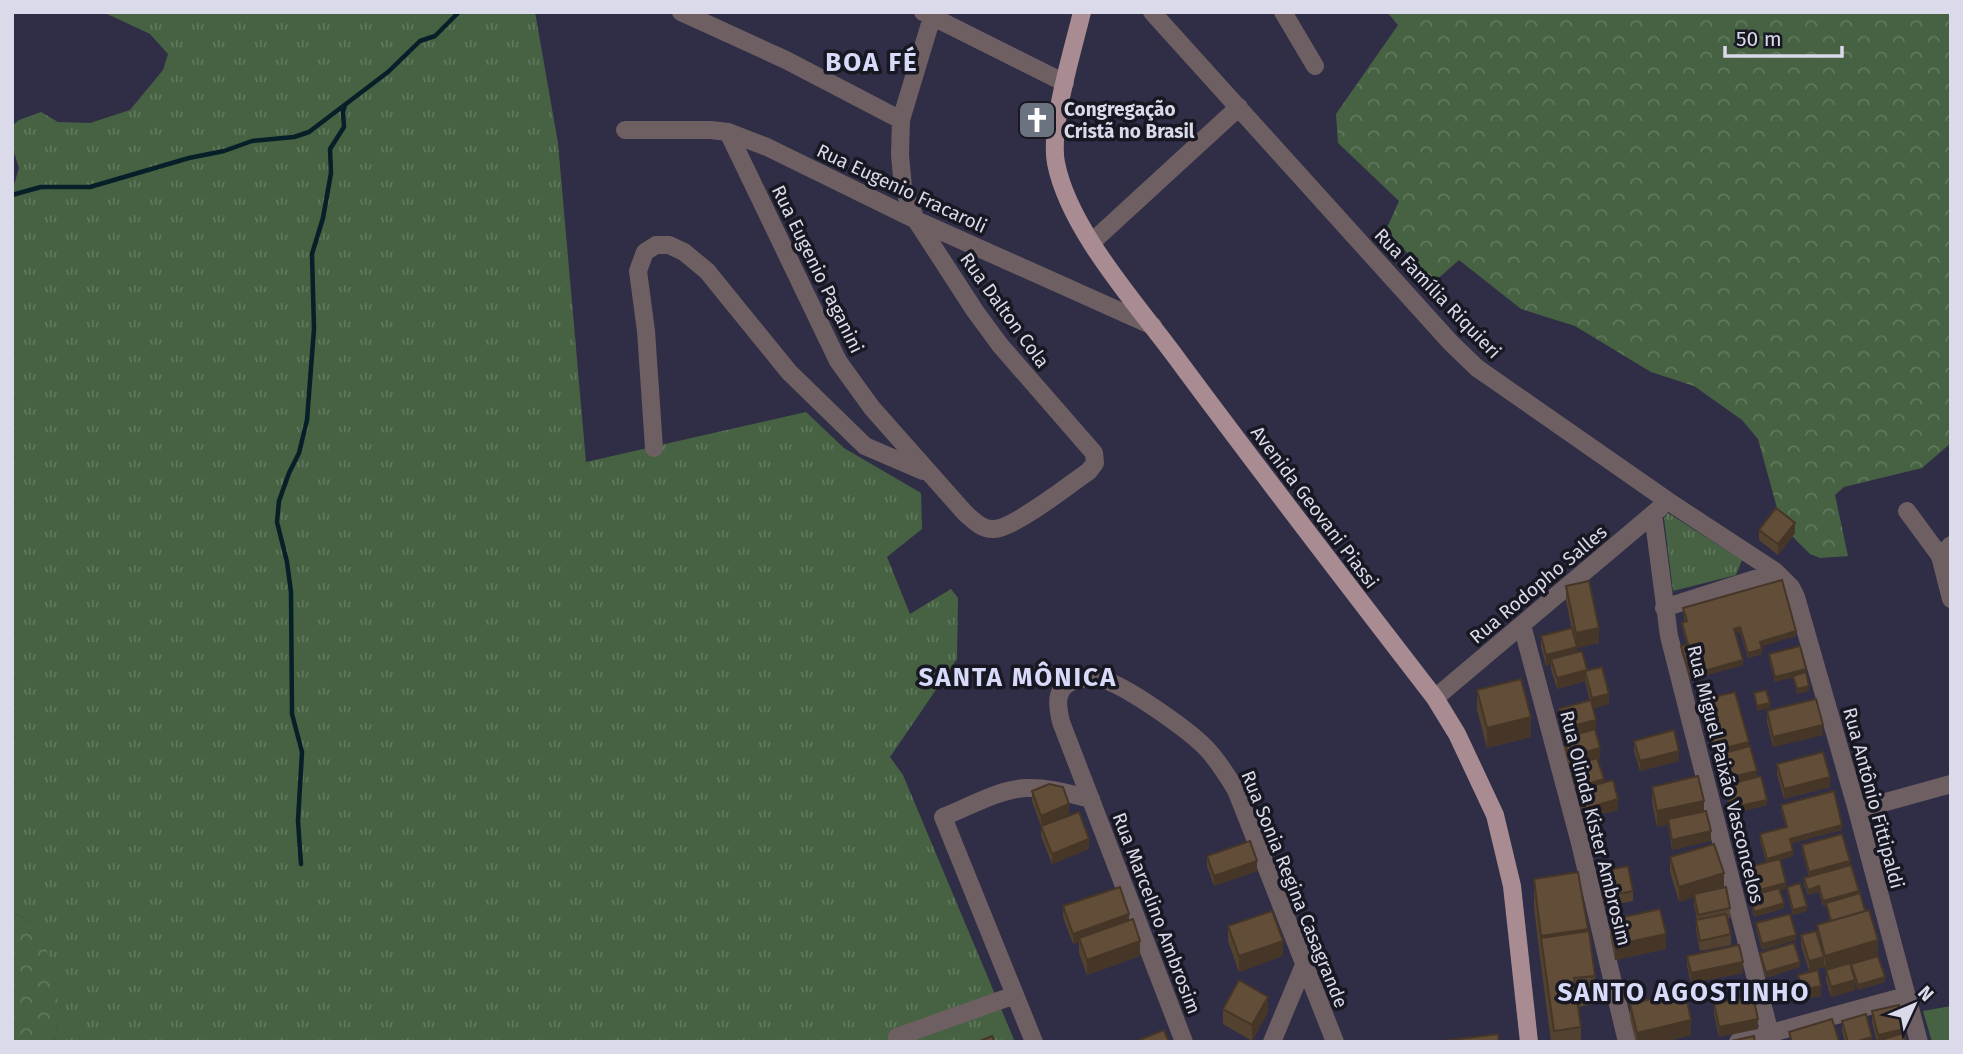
<svg xmlns="http://www.w3.org/2000/svg" width="1963" height="1054" viewBox="0 0 1963 1054" font-family="'Fira Sans',sans-serif">
  <style>
    .grass { fill: url(#grass-tufts) }
    .forest { fill: url(#forest-crowns) }
    .pitch { fill: #466242 }
    .lines { fill: none; stroke-linecap: round; stroke-linejoin: round }
    .stream { stroke: #061f28; stroke-width: 4.5 }
    .minor { stroke: #6e5f62; stroke-width: 18 }
    .major { stroke: #a98c92; stroke-width: 18 }
    .wall { fill: #544230 }
    .shaded-wall { fill: #453627 }
    .building { fill: #624d38; stroke: #453627; stroke-width: 2 }
    .labels { text-anchor: middle; stroke-width: 7; stroke-linejoin: round; paint-order: stroke }
    .poi-label { font-size: 19px; font-weight: bold; fill: #dadaea; stroke: #181823; text-anchor: start }
    .street-label { font-size: 19px; fill: #dadaea; stroke: #181823 }
    .district-label { font-size: 26px; font-weight: bold; letter-spacing: 2px; fill: #d7daf8; stroke: #181823 }
  </style>
  <defs>
    <pattern id="grass-tufts" width="24" height="20" patternUnits="userSpaceOnUse" patternTransform="scale(1.75)"><rect width="24" height="20" fill="#466242"/><path d="M3 7l-1-3M5 7V3M7 7l1-3M15 17l-1-3M17 17v-4M19 17l1-3" fill="none" stroke="#60785d"/></pattern>
    <pattern id="forest-crowns" width="20" height="18" patternUnits="userSpaceOnUse" patternTransform="scale(1.75)"><rect width="20" height="18" fill="#466242"/><path d="M2 6a3 3 0 1 1 6 0M12 15a3 3 0 1 1 6 0" fill="none" stroke="#60785d"/></pattern>
  </defs>
  <rect width="100%" height="100%" fill="#2f2e46"/>
  <!-- grass -->
  <path class="grass" d="M103,12H535L558,143L586,462L806,412L844,448L921,493L922,529L887,557L910,614L951,589L958,598L957,659L890,757L903,775L1015,1042H54L58,1022L36,926L12,911V192L19,168L12,146V126L19,120L41,112L58,122L90,123L130,110L163,70L168,54L150,34Z
    M1668,513L1742,560L1736,575L1673,591L1664,518Z"/>
  <!-- forest -->
  <path class="forest" d="M1387,12H1951V443L1922,468L1844,487L1835,495L1848,556L1820,558L1810,554L1782,526L1758,439L1742,420L1694,386L1651,372L1575,326L1521,309L1459,260L1434,282L1386,230L1399,201L1338,143L1336,114L1398,25Z
    M12,911L36,926L57,975L58,1022L54,1042H12Z"/>
  <!-- pitch -->
  <path class="pitch" d="M1951,1006V1042H1932L1923,1011Z"/>
  <g class="lines">
    <!-- stream -->
    <path class="stream" d="M12,195L41,187H90L189,158L224,151L252,141L294,137L309,132L388,72L420,41L435,36L459,12
      M301,864L298,821L302,752L292,714L291,592L287,562L277,522L279,501L289,473L299,453L307,420L314,329L312,254L323,218L331,173L330,149L344,127L343,112L345,105"/>
    <!-- minor -->
    <path class="minor" d="M681,12L786,60L901,120
      M923,12L1065,83
      M1152,12L1451,343L1477,368L1668,501L1776,572L1791,587L1796,597L1857,810L1919,1042
      M1283,12L1315,66
      M625,130H711L728,132L767,147L916,220L1153,326
      M728,132L838,361L872,408L965,513C973,520 982,530 994,529C1015,528 1070,484 1089,471L1095,463L1094,453L1000,345L975,311L916,220L903,187L900,155L901,120L932,17
      M1092,242L1239,107
      M654,448L646,331L638,271L645,252L656,245H669L684,252L707,271L789,372L865,446L923,471
      M1907,511L1940,556
      M1653,514L1669,636L1772,1042
      M1951,545L1940,556L1951,599
      M1664,608L1776,572
      M1522,625L1580,843L1627,1042
      M1435,698L1660,508
      M1857,810L1951,784
      M897,1037L1015,995
      M1034,1042L943,817C969,807 999,789 1026,788C1049,787 1070,794 1091,799
      M1184,1042L1061,722C1058,709 1054,691 1069,683C1078,679 1090,677 1101,679C1124,684 1187,729 1205,747C1217,759 1227,775 1236,790L1335,1042
      M1272,1042L1304,965
      M1738,1042L1906,996"/>
    <!-- major -->
    <path class="major" d="M1082,12C1073,50 1049,126 1056,163C1069,229 1135,302 1175,356C1260,471 1347,584 1435,698L1457,734L1495,815L1512,886L1529,1042"/>
  </g>
  <!-- wall -->
  <path class="wall" d="M1759,530L1795,533L1778,555L1759,540Z
    M1566,586L1599,643L1577,648V652L1587,671L1609,704L1593,708L1595,730L1600,759H1598L1604,783L1618,810L1584,819L1578,797L1571,776V766L1569,767L1564,748L1565,737L1559,719V709L1590,701L1585,681L1557,689L1551,669V664L1546,666L1541,647V636L1572,630L1566,601Z
    M1683,608L1796,636L1761,646L1762,654L1748,658L1740,632L1735,633L1743,665L1690,680L1681,651V646L1687,645L1682,628V623L1685,622L1683,613Z
    M1769,654L1806,674L1809,691L1797,694L1793,677L1775,682L1769,659Z
    M1477,690L1531,737L1487,748L1477,710Z
    M1701,700L1749,747L1757,776L1723,785L1717,760V755L1713,756L1701,705Z
    M1767,711L1823,735L1773,747L1767,722Z
    M1634,741L1679,761L1640,771L1634,751Z
    M1777,764L1830,787L1784,799L1777,774Z
    M1725,785L1767,805L1731,814L1725,790Z
    M1652,787L1704,811L1711,841L1672,850L1668,824L1657,827L1652,802Z
    M1032,791L1069,814L1041,826L1032,801Z
    M1781,805L1842,830L1791,843L1793,856L1780,860L1786,889L1780,890L1784,908L1754,917L1750,902V896L1755,895L1749,872V867L1766,862L1760,840V834L1786,827L1781,810Z
    M1041,826L1089,849L1052,864L1041,836Z
    M1802,845L1850,865L1878,955L1850,964L1851,968V964L1885,982L1858,990L1855,981V990L1831,997L1826,980V970L1824,965V967L1809,971L1801,945V935L1817,933V925L1830,921L1826,906H1823L1819,892L1808,895L1804,884V878L1809,877L1802,850Z
    M1207,856L1257,871L1214,886L1207,866Z
    M1670,857L1723,888L1730,908V918L1727,919L1731,934V945L1700,951L1696,930V920H1697L1694,904V897L1679,902L1670,872Z
    M1578,872L1595,976V1004L1578,1007L1581,1027V1042H1551L1541,965L1534,908V879Z
    M1599,872L1633,891V901L1604,907L1599,882Z
    M1787,887L1807,911L1793,915L1787,892Z
    M1063,906L1129,920L1140,956L1087,975L1079,953V942L1073,944L1063,917Z
    M1610,920L1666,949L1615,960L1610,935Z
    M1756,923L1796,940L1762,950L1756,928Z
    M1228,926L1283,956L1239,972L1228,941Z
    M1760,953L1800,967L1766,978L1760,959Z
    M1687,956L1743,973L1691,983L1687,966Z
    M1798,975L1821,996L1801,1000L1798,985Z
    M1714,1003L1758,1029L1719,1037L1714,1014Z
    M1630,1004L1691,1035L1663,1042H1636L1630,1019Z
    M1223,1009L1268,1012L1252,1041L1223,1024Z
    M1872,1011L1905,1038L1906,1042H1877L1872,1022Z
    M1842,1021L1872,1042H1845L1842,1031Z"/>
  <!-- shaded-wall -->
  <path class="shaded-wall" d="M1795,523V533L1778,555V544Z
    M1740,627V632L1734,634V629Z
    M1599,628V643L1577,648V657L1551,659V664L1546,666V655L1576,647V633Z
    M1796,631V636L1760,647V642Z
    M1762,649V654L1748,658V653Z
    M1743,660V665L1690,680V675Z
    M1806,669V674L1775,682V677Z
    M1587,670L1585,671V681L1557,689V678Z
    M1809,686V691L1797,694V689Z
    M1609,694V704L1592,709V698Z
    M1770,703V708L1757,711V706Z
    M1531,717V737L1487,748V728Z
    M1596,720V730L1565,738V728Z
    M1823,725V735L1773,747V737Z
    M1749,742V747L1713,756V751Z
    M1600,748V759L1569,767V757Z
    M1679,751V761L1640,771V761Z
    M1757,771V776L1723,785V779Z
    M1830,777V787L1784,799V789Z
    M1604,779V789L1578,790V797V787Z
    M1618,799V810L1584,819V809Z
    M1767,800V805L1731,814V808Z
    M1704,801V816L1668,819V824L1657,827V811Z
    M1069,804V814L1041,826V816Z
    M1842,825V830L1790,844V839Z
    M1711,831V841L1672,850V840Z
    M1089,839V849L1052,864V854Z
    M1793,851V856L1767,864V859Z
    M1257,861V871L1214,886V876Z
    M1850,861V866L1809,877V872Z
    M1724,873V888L1694,894V897L1679,902V887Z
    M1786,883V889L1756,896V891Z
    M1819,886V892L1808,895V890Z
    M1859,891V896L1823,906V901Z
    M1784,903V908L1754,917V912Z
    M1807,906V911L1793,915V910Z
    M1129,914V925L1079,938V942L1073,944V934Z
    M1666,934V949L1615,960V945Z
    M1796,935V940L1762,950V944Z
    M1878,940V955L1825,971V956Z
    M1140,941V956L1087,975V960Z
    M1283,941V956L1239,972V956Z
    M1824,957V967L1809,971V961Z
    M1743,962V973L1691,983V973Z
    M1800,962V967L1766,978V972Z
    M1885,977V982L1858,990V985Z
    M1855,980V990L1831,997V987Z
    M1821,986V996L1801,1000V990Z
    M1268,997V1012L1252,1041V1025Z
    M1758,1019V1029L1719,1037V1027Z
    M1691,1020V1035L1663,1042H1637V1033Z
    M1905,1029V1039L1878,1042V1035Z
    M1872,1037V1042H1855Z"/>
  <!-- building -->
  <path class="building" d="M1776,508L1795,523L1778,544L1759,530Z
    M1782,580L1796,631L1760,642L1762,649L1748,653L1740,627L1734,629L1743,660L1690,675L1681,646L1688,644L1682,623L1687,621L1683,608Z
    M1589,581L1599,628L1576,633L1566,586Z
    M1572,628L1577,647L1546,655L1541,636Z
    M1800,646L1806,669L1775,677L1769,654Z
    M1582,651L1587,670L1557,678L1551,659Z
    M1602,667L1609,694L1592,698L1585,671Z
    M1806,672L1809,686L1797,689L1793,676Z
    M1521,679L1531,717L1487,728L1477,690Z
    M1766,690L1770,703L1757,706L1754,693Z
    M1735,692L1749,742L1713,751L1701,700Z
    M1816,699L1823,725L1773,737L1767,711Z
    M1591,700L1596,720L1565,728L1559,709Z
    M1595,729L1600,748L1569,757L1564,738Z
    M1674,730L1679,751L1640,761L1634,741Z
    M1750,746L1757,771L1723,779L1717,755Z
    M1823,752L1830,777L1784,789L1777,764Z
    M1597,758L1604,779L1578,787L1571,766Z
    M1698,776L1704,801L1657,811L1652,787Z
    M1761,776L1767,800L1731,808L1725,785Z
    M1613,780L1618,799L1584,809L1578,790Z
    M1049,784L1063,787L1069,804L1041,816L1032,791Z
    M1834,791L1842,825L1790,839L1793,851L1767,859L1760,834L1787,827L1781,805Z
    M1706,811L1711,831L1672,840L1668,819Z
    M1079,812L1089,839L1052,854L1041,826Z
    M1842,834L1850,861L1809,872L1802,845Z
    M1250,841L1257,861L1214,876L1207,856Z
    M1714,844L1724,873L1679,887L1670,857Z
    M1780,859L1786,883L1756,891L1749,867Z
    M1851,865L1859,891L1823,901L1819,886L1808,890L1804,878Z
    M1628,866L1633,891L1604,897L1599,872Z
    M1578,872L1588,929L1541,936L1534,879Z
    M1800,883L1807,906L1793,910L1787,887Z
    M1120,887L1129,914L1073,934L1063,906Z
    M1726,887L1730,908L1698,915L1694,894Z
    M1779,888L1784,903L1754,912L1750,896Z
    M1860,893L1865,911L1831,921L1826,903Z
    M1660,909L1666,934L1615,945L1610,920Z
    M1869,910L1878,940L1825,956L1817,925Z
    M1272,911L1283,941L1239,956L1228,926Z
    M1726,914L1731,934L1700,941L1696,920Z
    M1790,914L1796,935L1762,944L1756,923Z
    M1133,919L1140,941L1087,960L1079,938Z
    M1589,931L1595,976L1574,978L1581,1027L1554,1031L1541,938Z
    M1816,931L1824,957L1809,961L1801,935Z
    M1794,943L1800,962L1766,972L1760,953Z
    M1739,945L1743,962L1691,973L1687,956Z
    M1878,956L1885,977L1858,985L1851,964Z
    M1850,963L1855,980L1831,987L1826,970Z
    M1818,970L1821,986L1801,990L1798,975Z
    M1239,980L1268,997L1252,1025L1223,1009Z
    M1685,991L1691,1020L1637,1033L1630,1004Z
    M1753,996L1758,1019L1719,1027L1714,1003Z
    M1899,1005L1905,1029L1878,1035L1872,1011Z
    M1866,1014L1872,1037L1855,1042H1848L1842,1021Z
    M1832,1019L1839,1041L1792,1042L1789,1032Z
    M1164,1030L1169,1042H1140L1139,1040Z
    M1903,1033L1906,1042L1878,1041Z
    M1498,1034L1499,1042H1444V1041Z
    M992,1036L995,1042H978Z
    M1754,1036L1755,1042H1727Z"/>
  <!-- icons -->
  <defs>
    <symbol id="church-square" viewBox="-11 -11 22 22"><rect x="-9" y="-9" width="18" height="18" rx="4" fill="#6b7280" stroke="#181823"/><path d="M-1.2-6h2.4v3.5h3.3v2.4h-3.3V6h-2.4V-.1h-3.3v-2.4h3.3Z" fill="#fff"/></symbol>
  </defs>
  <g fill-rule="evenodd">
    <use href="#church-square" x="1015" y="98" width="44" height="44"/>
  </g>
  <g class="labels">
    <!-- poi labels -->
    <g class="poi-label">
      <text x="1064" y="116">Congregação<tspan x="1064" dy="22">Cristã no Brasil</tspan></text>
    </g>
    <!-- street labels -->
    <g class="street-label">
      <text transform="translate(902 188) rotate(25)" y="7">Rua Eugenio Fracaroli</text>
      <text transform="translate(818 269) rotate(64)" y="7">Rua Eugenio Paganini</text>
      <text transform="translate(1438 293) rotate(46)" y="7">Rua Família Riquieri</text>
      <text transform="translate(1005 310) rotate(54)" y="7">Rua Dalton Cola</text>
      <text transform="translate(1315 507) rotate(53)" y="7">Avenida Geovani Piassi</text>
      <text transform="translate(1538 584) rotate(-40)" y="7">Rua Rodopho Salles</text>
      <text transform="translate(1726 774) rotate(76)" y="7">Rua Miguel Paixão Vasconcelos</text>
      <text transform="translate(1874 798) rotate(75)" y="7">Rua Antônio Fittipaldi</text>
      <text transform="translate(1596 828) rotate(76)" y="7">Rua Olinda Kister Ambrosim</text>
      <text transform="translate(1295 889) rotate(68)" y="7">Rua Sonia Regina Casagrande</text>
      <text transform="translate(1157 913) rotate(69)" y="7">Rua Marcelino Ambrosim</text>
    </g>
    <!-- district labels -->
    <g class="district-label">
      <text x="872" y="71">BOA FÉ</text>
      <text x="1018" y="686">SANTA MÔNICA</text>
      <text x="1684" y="1001">SANTO AGOSTINHO</text>
    </g>
  </g>
  <!-- border -->
  <rect width="1963" height="1054" fill="none" stroke="#dadaea" stroke-width="28"/>
  <!-- north arrow -->
  <g transform="translate(1914 1005) rotate(46)" stroke="#181823" stroke-width="5" paint-order="stroke">
  <path d="M0-5L12 26L0 18L-12 26Z" fill="#dadaea"/>
  <text y="-10" font-size="19" font-weight="bold" text-anchor="middle" fill="#dadaea">N</text>
  </g>
  <!-- scale -->
  <path d="M1725 46v10h117v-10" fill="none" stroke="#dadaea" stroke-width="3.5"/>
  <text x="1736" y="46" font-size="21" fill="#dadaea" stroke="#181823" stroke-width="5" paint-order="stroke">50 m</text>
</svg>
